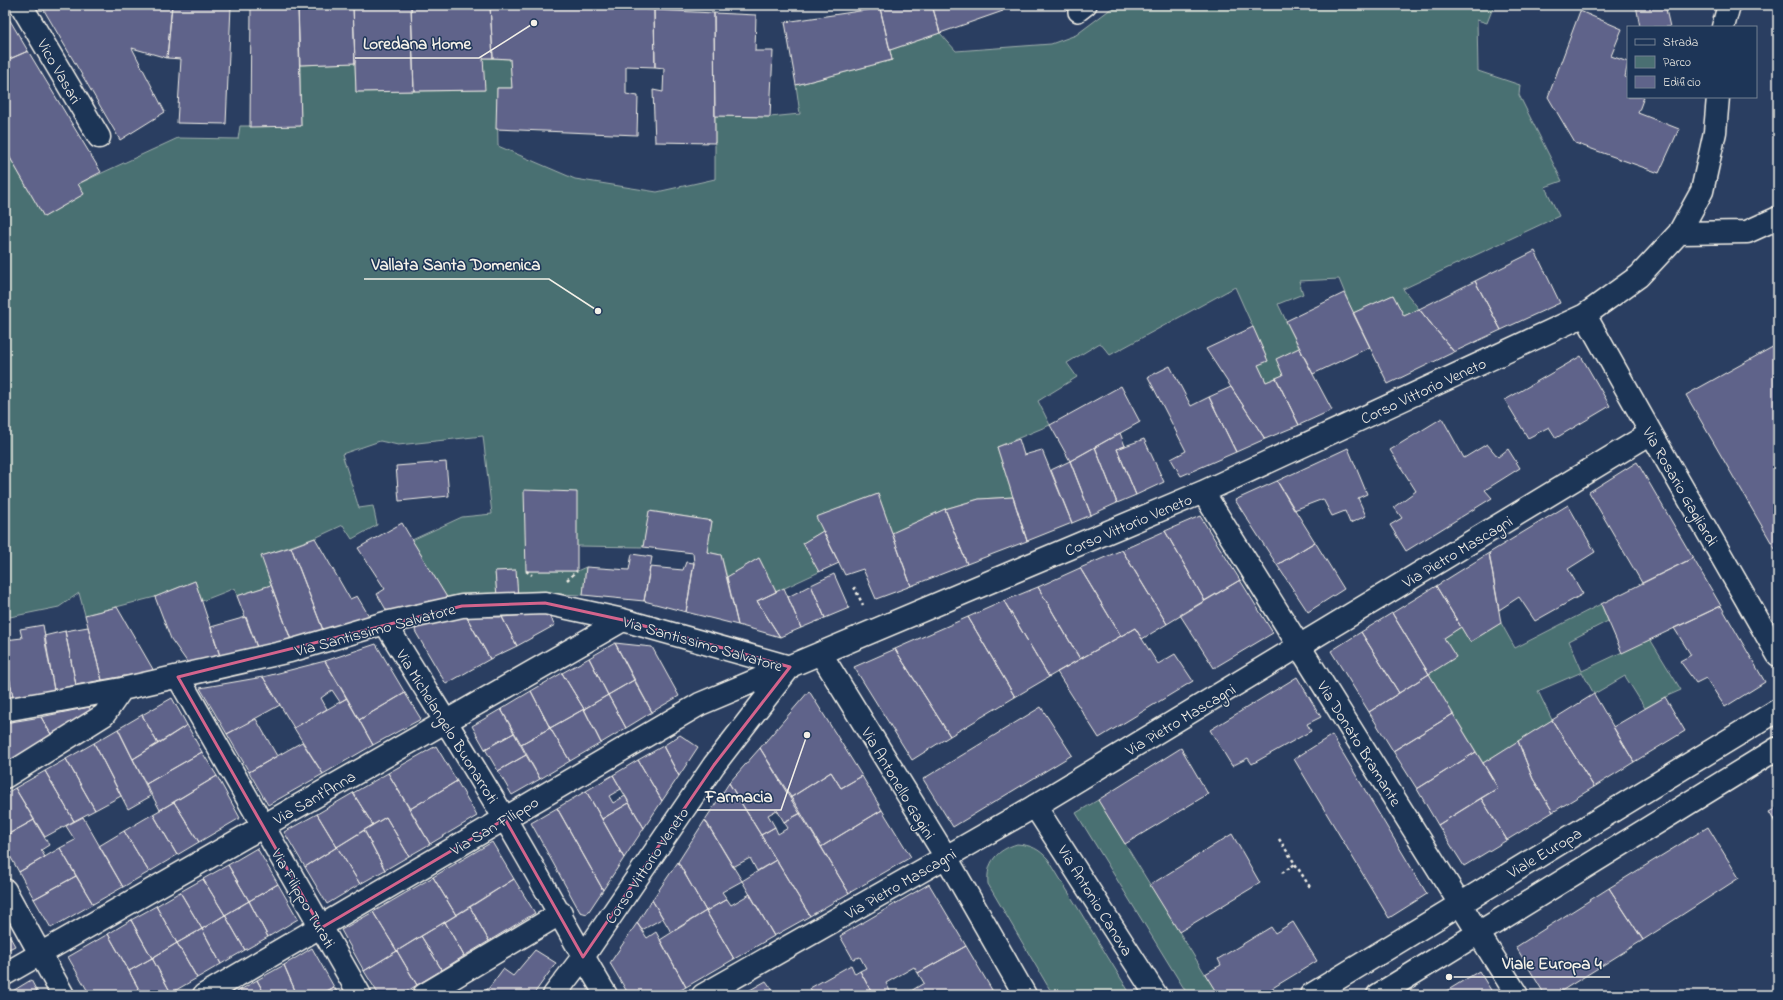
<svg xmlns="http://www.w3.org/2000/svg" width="1783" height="1000" viewBox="0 0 1783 1000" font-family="'Indie Flower',sans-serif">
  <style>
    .green { fill: #4a6f72; stroke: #9fb0ad }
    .building { fill: #5f648a; stroke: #f4f1e8 }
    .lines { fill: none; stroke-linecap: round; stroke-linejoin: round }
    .lane-casing { stroke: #f4f1e8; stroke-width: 22 }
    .street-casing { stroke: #f4f1e8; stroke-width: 25 }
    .secondary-casing { stroke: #f4f1e8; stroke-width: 25 }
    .path { stroke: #f4f1e8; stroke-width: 2.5; stroke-dasharray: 3 3; stroke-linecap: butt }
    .lane { stroke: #1d3557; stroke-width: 19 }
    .street { stroke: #1d3557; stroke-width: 22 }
    .secondary { stroke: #1d3557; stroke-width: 22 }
    .marked { fill: none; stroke: #d4648c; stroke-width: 3; stroke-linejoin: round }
    .labels { text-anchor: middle; stroke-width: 3; stroke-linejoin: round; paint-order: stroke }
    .street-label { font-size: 16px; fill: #f4f1e8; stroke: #1d3557 }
    .leader { fill: none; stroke: #f4f1e8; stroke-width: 1.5 }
    .callout-dot { fill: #f4f1e8; stroke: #1d3557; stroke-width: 1.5 }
    .callout-label { font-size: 17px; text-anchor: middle; font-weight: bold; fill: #f4f1e8; stroke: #1d3557; stroke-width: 3; stroke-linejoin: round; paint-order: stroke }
  </style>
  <rect width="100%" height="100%" fill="#2a3e61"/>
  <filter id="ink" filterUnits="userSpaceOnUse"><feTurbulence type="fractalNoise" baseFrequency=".025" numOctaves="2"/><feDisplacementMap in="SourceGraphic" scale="8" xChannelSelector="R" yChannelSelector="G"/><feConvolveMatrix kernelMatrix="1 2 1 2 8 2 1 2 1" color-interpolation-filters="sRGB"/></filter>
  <g filter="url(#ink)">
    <!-- green -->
    <path class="green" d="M1116,5H1494L1487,23L1477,20L1478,71L1520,85L1519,95L1562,181L1545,187L1559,216L1403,289L1419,309L1404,316L1393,295L1353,313L1339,279L1299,281L1303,294L1278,304L1299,348L1277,359L1283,375L1266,382L1258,365L1268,361L1235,287L1110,355L1100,343L1067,363L1077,377L1038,401L1050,425L997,447L1013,497L979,499L945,509L892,533L878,494L817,517L823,531L803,543L819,572L776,592L759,558L727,577L721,555L707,552L712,521L650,511L643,547L577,546L526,571H577L586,567L583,595L560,594L518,597L516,570L495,571L497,597L451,604L412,540L462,517L492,514L483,436L398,445L380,441L342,454L359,508L373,506L377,525L352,539L343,525L315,538L262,556L271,585L237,596L235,588L202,601L195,581L155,597L85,615L79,593L59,607L5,618V149L44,217L84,194L78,184L178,138L238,139L240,126H301L300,65L355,63L356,92L484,90L483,58L510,59L512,88H497L498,146L575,179L657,192L715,179V116L770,117L800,114L796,85L892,60L890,50L940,33L956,51L1051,44L1076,35Z
      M1601,604L1608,621L1569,641L1582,671L1650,639L1681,690L1665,697L1645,708L1625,676L1594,694L1582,672L1538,691L1552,720L1483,763L1429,674L1456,657L1444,638L1461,627L1470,642L1501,623L1515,648Z
      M1098,800L1218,995H1188L1076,813Z
      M1017,844C1031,845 1039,849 1048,859L1131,995H1053L988,884C986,862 997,850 1017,844Z"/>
    <!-- building -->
    <path class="building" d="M41,5H172L167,58L132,48L165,112L120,140Z
      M172,5L231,6L226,124L177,123L181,59L167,58Z
      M353,5H411L414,91L356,92Z
      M353,5L355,63L300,65L298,6Z
      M411,5H490L493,58H483L485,90L414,91Z
      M490,5H568L654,10L655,67L626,66V94L638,96L637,135L496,129L497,88H512L510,59L493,58Z
      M891,5H932L940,33L890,50L880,8Z
      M932,5H1000L1003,11L940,33Z
      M1636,5H1665L1670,27H1640Z
      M298,6L301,126L250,127L251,7Z
      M880,8L892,60L796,85L785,22Z
      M654,10L714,13L715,143L655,142L653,90L663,92L664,68L655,67Z
      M1580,11L1622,29L1611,56L1628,62L1625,77L1628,79V97H1644L1638,113L1679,129L1659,173L1575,143L1548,97Z
      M5,12L28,51L5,61Z
      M714,13L756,15L755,51H773L770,117L715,116Z
      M28,51L101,172L78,184L84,194L44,217L5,149V61Z
      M1535,251L1560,303L1501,330L1475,281Z
      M1475,281L1501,330L1454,352L1419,309Z
      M1344,293L1370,347L1313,374L1286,321Z
      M1393,295L1404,316L1419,309L1454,352L1388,384L1353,313Z
      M1253,327L1268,361L1258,365L1266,382L1276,378L1299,425L1265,439L1206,349Z
      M1778,344V554L1686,395Z
      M1299,348L1332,410L1299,425L1276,378L1283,375L1276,359Z
      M1581,356L1610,406L1556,438L1549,427L1528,438L1505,400Z
      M1170,366L1191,406L1209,397L1236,452L1181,476L1171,459L1186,451L1148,377Z
      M1121,386L1140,422L1070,461L1050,425Z
      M1231,387L1265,439L1236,452L1209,397Z
      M1442,418L1464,458L1487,444L1498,457L1508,449L1520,468L1485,490L1492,498L1406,551L1390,525L1402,518L1394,507L1416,491L1390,450Z
      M1120,433L1125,446L1117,449L1136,495L1117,503L1095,447Z
      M1019,439L1024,455L1042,450L1072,523L1027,541L997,447Z
      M1144,439L1164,482L1136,495L1117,449Z
      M1095,447L1117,503L1091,515L1070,461Z
      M1348,448L1367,494L1358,498L1366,516L1350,523L1345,511L1332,516L1323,499L1294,510L1277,481Z
      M1070,461L1091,515L1072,523L1051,470Z
      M446,462L449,496L399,501L396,466Z
      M1637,462L1693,558L1642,583L1589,492Z
      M1277,481L1315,542L1277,565L1235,500Z
      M524,490L577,492V571H526Z
      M878,494L911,586L876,599L863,569L845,575L816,517Z
      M1013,497L1027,541L967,564L945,509L979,499Z
      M1568,505L1595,552L1568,569L1583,594L1535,621L1519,597L1499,610L1489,553Z
      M945,509L967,564L911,586L892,533Z
      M649,511L712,521L707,552L721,555L738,625L686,612L694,563L693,553L643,547Z
      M1200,516L1240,580L1205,601L1165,531Z
      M402,523L412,540L451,604L388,613L377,594L385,589L358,548Z
      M823,531L839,563L819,572L803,543Z
      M1165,531L1205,601L1167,624L1122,550Z
      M315,538L350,599L357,596L369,616L323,630L291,547Z
      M1315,542L1344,589L1308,612L1277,565Z
      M291,547L323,630L291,640L261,556Z
      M1122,550L1167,624L1142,639L1135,628L1121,636L1080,568Z
      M1489,553L1501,623L1470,642L1436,586Z
      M632,554L652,557L644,601L583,595L586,567L629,570Z
      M759,558L776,592L757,601L780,637L738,625L727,577Z
      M1693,558L1721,606L1622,653L1601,604Z
      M686,562L694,563L686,612L644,601L650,567L683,570Z
      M1080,568L1121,636L1080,659L1038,587Z
      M516,570L518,597H497L495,571Z
      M834,574L849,608L825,618L811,585Z
      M1240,580L1273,633L1214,668L1180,615Z
      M195,581L221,659L190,666L171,639L155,597Z
      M271,585L291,640L258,650L237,596Z
      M811,585L825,618L801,628L788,597Z
      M1436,586L1461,627L1444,638L1456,657L1429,674L1392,613Z
      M1038,587L1080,659L1049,677L1004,601Z
      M784,588L801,628L780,637L757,601Z
      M1004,601L1049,677L1015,697L968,617Z
      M1721,606L1765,682L1725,707L1706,678L1696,683L1680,661L1691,655L1674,628Z
      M117,607L154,671L102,680L85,615Z
      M548,613L555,625L517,646L502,617Z
      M1392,613L1429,674L1399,693L1361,632Z
      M466,616L502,617L517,646L490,659Z
      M466,616L490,659L446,684L415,631L420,620Z
      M246,617L258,650L221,659L211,627Z
      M968,617L1015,697L950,736L895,649Z
      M43,625L54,690L13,697L5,656V640L22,638L20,629Z
      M88,627L102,680L76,685L65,631Z
      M1135,628L1158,664L1175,654L1193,681L1099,738L1057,672Z
      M65,631L76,685L54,690L44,636Z
      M1361,632L1399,693L1369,712L1331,651Z
      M615,643L652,647L679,696L652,712Z
      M615,643L634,680L608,695L589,658Z
      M376,644L405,693L359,720L325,661Z
      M895,649L950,736L912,760L854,667Z
      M5,656L13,697L5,698Z
      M589,658L608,695L584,709L562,673Z
      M325,661L347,698L340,702L332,690L321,698L327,709L294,728L263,677Z
      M562,673L584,709L550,728L531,691Z
      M1429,674L1453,714L1393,751L1369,712Z
      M263,677L280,705L227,734L200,688Z
      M1297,677L1321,717L1307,724L1311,731L1252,764L1248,758L1232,766L1210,730Z
      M634,680L652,712L626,728L608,695Z
      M531,691L550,728L521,744L501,709Z
      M809,691L862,776L841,788L831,772L790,798L760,748Z
      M405,693L421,719L373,745L359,720Z
      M1594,694L1634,762L1594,787L1552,720Z
      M608,695L626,728L601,743L584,709Z
      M1665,697L1685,731L1634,762L1613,727Z
      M172,698L187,725L158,744L142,715Z
      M347,698L373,745L323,774L294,728Z
      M89,707L94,718L55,741L41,717Z
      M1041,707L1072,755L953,827L923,779Z
      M501,709L514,733L485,749L472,726Z
      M584,709L601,743L570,761L550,728Z
      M1453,714L1476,752L1417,789L1393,751Z
      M142,715L158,744L133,759L118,729Z
      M41,717L55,741L14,766L5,750V723Z
      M256,719L277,756L249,772L227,734Z
      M1552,720L1594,787L1553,812L1533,779L1518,741Z
      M187,725L202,752L146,784L133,759Z
      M550,728L570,761L540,779L521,744Z
      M118,729L151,796L128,809L94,743Z
      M514,733L526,755L498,771L485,749Z
      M680,735L698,747L679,776L663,746Z
      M1332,735L1427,894L1389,918L1294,759Z
      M1518,741L1533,779L1553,812L1507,840L1481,798L1498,788L1483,763Z
      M302,742L323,774L268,805L249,772Z
      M94,743L121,796L95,810L66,759Z
      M436,746L457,781L410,809L388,773Z
      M663,746L679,776L662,801L638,760Z
      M760,748L801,813L784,822L777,810L768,815L775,827L761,835L729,783Z
      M1181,748L1208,794L1125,844L1098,800Z
      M5,750L14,766L5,771Z
      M202,752L217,776L160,810L146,784Z
      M1476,752L1498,788L1438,825L1417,789Z
      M526,755L540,779L512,795L498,771Z
      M66,759L95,810L74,821L45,771Z
      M638,760L662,801L644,828L613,775Z
      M45,771L74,821L45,837L15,788Z
      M831,772L841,788L862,776L882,810L821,847L790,798Z
      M388,773L430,844L409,856L386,817L373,825L353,793Z
      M613,775L621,789L609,796L613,803L625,796L629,803L602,819L586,791Z
      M217,776L240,818L199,842L174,802Z
      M457,781L477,816L430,844L410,809Z
      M729,783L776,860L757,871L750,858L733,867L705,820Z
      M15,788L34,820L5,836V794Z
      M586,791L624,858L603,890L557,808Z
      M353,793L373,825L337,847L317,814Z
      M1481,798L1507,840L1464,866L1438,825Z
      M174,802L199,842L177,855L153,814Z
      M629,803L644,828L624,858L602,819Z
      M1778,807V827L1769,812Z
      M557,808L603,890L587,914L580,912L531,823Z
      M882,810L911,857L849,893L821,847Z
      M801,813L849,893L810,916L761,835L775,827L778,834L788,828L784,822Z
      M153,814L177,855L149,872L124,831Z
      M317,814L337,847L305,867L284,832Z
      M83,817L123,887L93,904L60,848L75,840L66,826Z
      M386,817L409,856L385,870L364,830Z
      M34,820L49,845L41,850L45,857L19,872L5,847V836Z
      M705,820L742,881L722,892L727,899L706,911L678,862Z
      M1708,827L1739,878L1643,940L1609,888Z
      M364,830L385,870L360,884L337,847Z
      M124,831L149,872L123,887L99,846Z
      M1232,834L1260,883L1179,932L1150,885Z
      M492,842L514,879L456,915L433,877Z
      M337,847L360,884L327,904L305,867Z
      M60,848L76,876L34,899L19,872Z
      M257,848L278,884L249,901L228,865Z
      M776,860L810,916L774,936L742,881Z
      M678,862L706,911L671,932L652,900Z
      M228,865L249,901L225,915L203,879Z
      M76,876L93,904L51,928L34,899Z
      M433,877L456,915L397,951L373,912Z
      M203,879L225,915L202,929L180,892Z
      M514,879L535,913L489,941L470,907Z
      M278,884L298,919L268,937L249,901Z
      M929,884L966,946L918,973L914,967L886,983L892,995H873L860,971L866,968L860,957L853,959L840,936Z
      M1609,888L1643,940L1555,995H1545L1516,947Z
      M180,892L202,929L177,943L156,906Z
      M750,894L774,936L734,959L706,911L727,899L731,905Z
      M652,900L663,918L642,930L637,923Z
      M249,901L268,937L245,950L225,915Z
      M156,906L177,943L152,958L131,920Z
      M470,907L489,941L464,956L445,922Z
      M706,911L734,959L686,987L660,940Z
      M373,912L397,951L364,971L341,930Z
      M225,915L245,950L221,964L202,929Z
      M131,920L152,958L129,971L108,934Z
      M445,922L464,956L442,970L421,936Z
      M1293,922L1317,961L1261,995H1218L1205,974L1221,965L1218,959L1271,927L1275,933Z
      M637,923L647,938L656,932L686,987L672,995H629L610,963Z
      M5,928L15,946L5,951Z
      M202,929L221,964L197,978L177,943Z
      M108,934L129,971L142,995H90L68,957Z
      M421,936L442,970L417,985L397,951Z
      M177,943L197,978L171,993L152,958Z
      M966,946L995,995H907L906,994L924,983L918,973Z
      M312,948L334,987L320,995H297L284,965Z
      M535,950L556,963L533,995H478L489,988L503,969L513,976Z
      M397,951L417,985L401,995H379L364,971Z
      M152,958L171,993L169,995H142L129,971Z
      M284,965L297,995H265L257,980Z
      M851,965L855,974L860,971L873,995H814L810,988Z
      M1479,971L1494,995H1440Z
      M31,980L39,995H6Z
      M257,980L265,995H232Z
      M766,981L776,995H741Z
      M334,987L339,995H320Z
      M463,989L467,995H452Z"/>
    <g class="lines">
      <defs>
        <path id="lane" d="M1078,12L1087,5"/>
        <path id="street" d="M21,5L99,137
          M1723,27L1729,5
          M1679,233L1747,232L1778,218
          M1585,315L1651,433L1778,655
          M1203,492L1517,995
          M385,623C425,689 466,753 505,819C540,877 571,937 606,995
          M178,677L360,995
          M5,710L122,689L290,651L385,623L462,606L545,603L623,620L790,667
          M5,777L104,715L122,689
          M1035,806L1651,433
          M5,890L63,995
          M5,974L623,620
          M204,995L700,704L1203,492L1585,315L1639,276L1679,233L1702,191L1715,132L1718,97
          M424,995L561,913
          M554,995L583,957L714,765L789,668
          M703,995L946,857L821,654"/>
        <path id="secondary" d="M1025,995L946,857L1035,806L1156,995
          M1311,995L1778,710
          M1378,995L1778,748"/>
      </defs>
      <!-- lane casing -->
      <use href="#lane" class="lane-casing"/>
      <!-- street casing -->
      <use href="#street" class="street-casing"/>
      <!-- secondary casing -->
      <use href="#secondary" class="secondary-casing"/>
      <!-- path -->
      <path class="path" d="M526,571L532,575
        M567,580L577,571
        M854,587L863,605
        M1279,839L1310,887
        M1282,873L1295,864"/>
      <!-- lane -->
      <use href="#lane" class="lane"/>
      <!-- street -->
      <use href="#street" class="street"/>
      <!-- secondary -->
      <use href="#secondary" class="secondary"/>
    </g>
  </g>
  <!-- marked area -->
  <path class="marked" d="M545,603L623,620L790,667L714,765L583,957L505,819L321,928L178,677L462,606Z"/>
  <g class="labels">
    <!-- street labels -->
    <g class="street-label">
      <text transform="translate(60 71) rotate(60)" y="6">Vico Vasari</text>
      <text transform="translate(1423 390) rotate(-25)" y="6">Corso Vittorio Veneto</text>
      <text transform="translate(1681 486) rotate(60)" y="6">Via Rosario Gagliardi</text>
      <text transform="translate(1128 524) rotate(-23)" y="6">Corso Vittorio Veneto</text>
      <text transform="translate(1457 551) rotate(-31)" y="6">Via Pietro Mascagni</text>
      <text transform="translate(375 629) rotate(-15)" y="6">Via Santissimo Salvatore</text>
      <text transform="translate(703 643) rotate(16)" y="6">Via Santissimo Salvatore</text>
      <text transform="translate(1180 719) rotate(-31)" y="6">Via Pietro Mascagni</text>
      <text transform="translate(448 726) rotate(58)" y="6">Via Michelangelo Buonarroti</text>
      <text transform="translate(1360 743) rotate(58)" y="6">Via Donato Bramante</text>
      <text transform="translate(899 783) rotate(59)" y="6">Via Antonello Gagini</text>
      <text transform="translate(314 797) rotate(-30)" y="6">Via Sant'Anna</text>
      <text transform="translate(494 825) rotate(-31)" y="6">Via San Filippo</text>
      <text transform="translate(1544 852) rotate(-31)" y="6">Viale Europa</text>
      <text transform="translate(646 865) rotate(-56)" y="6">Corso Vittorio Veneto</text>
      <text transform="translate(900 883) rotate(-30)" y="6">Via Pietro Mascagni</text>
      <text transform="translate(304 898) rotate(60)" y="6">Via Filippo Turati</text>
      <text transform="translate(1096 900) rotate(58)" y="6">Via Antonio Canova</text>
    </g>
  </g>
  <!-- callouts -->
  <path class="leader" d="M534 23L479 58H355M598 311L549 279H364M807 735L781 810H697M1449 977L1495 977H1610"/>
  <g class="callout-dot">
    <circle cx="534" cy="23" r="4"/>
    <circle cx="598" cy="311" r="4"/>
    <circle cx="807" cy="735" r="4"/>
    <circle cx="1449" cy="977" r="4"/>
  </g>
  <g class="callout-label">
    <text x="417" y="49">Loredana Home</text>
    <text x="456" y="270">Vallata Santa Domenica</text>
    <text x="739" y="802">Farmacia</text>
    <text x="1552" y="969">Viale Europa 4</text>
  </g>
  <!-- margin -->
  <rect width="1783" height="1000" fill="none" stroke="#1d3557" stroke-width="20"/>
  <rect x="10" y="10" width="1763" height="980" fill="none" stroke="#f4f1e8" stroke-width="1.5" filter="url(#ink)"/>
  <!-- legend -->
  <rect x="1627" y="26" width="130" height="72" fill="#1d3557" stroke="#738091"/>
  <rect x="1635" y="39" width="20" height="6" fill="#1d3557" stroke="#738091"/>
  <text x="1663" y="46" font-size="12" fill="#f4f1e8">Strada</text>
  <rect x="1635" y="56" width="20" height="12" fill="#4a6f72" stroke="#738091"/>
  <text x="1663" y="66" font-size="12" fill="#f4f1e8">Parco</text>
  <rect x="1635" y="76" width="20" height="12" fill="#5f648a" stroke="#738091"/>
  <text x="1663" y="86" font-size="12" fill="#f4f1e8">Edificio</text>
</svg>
